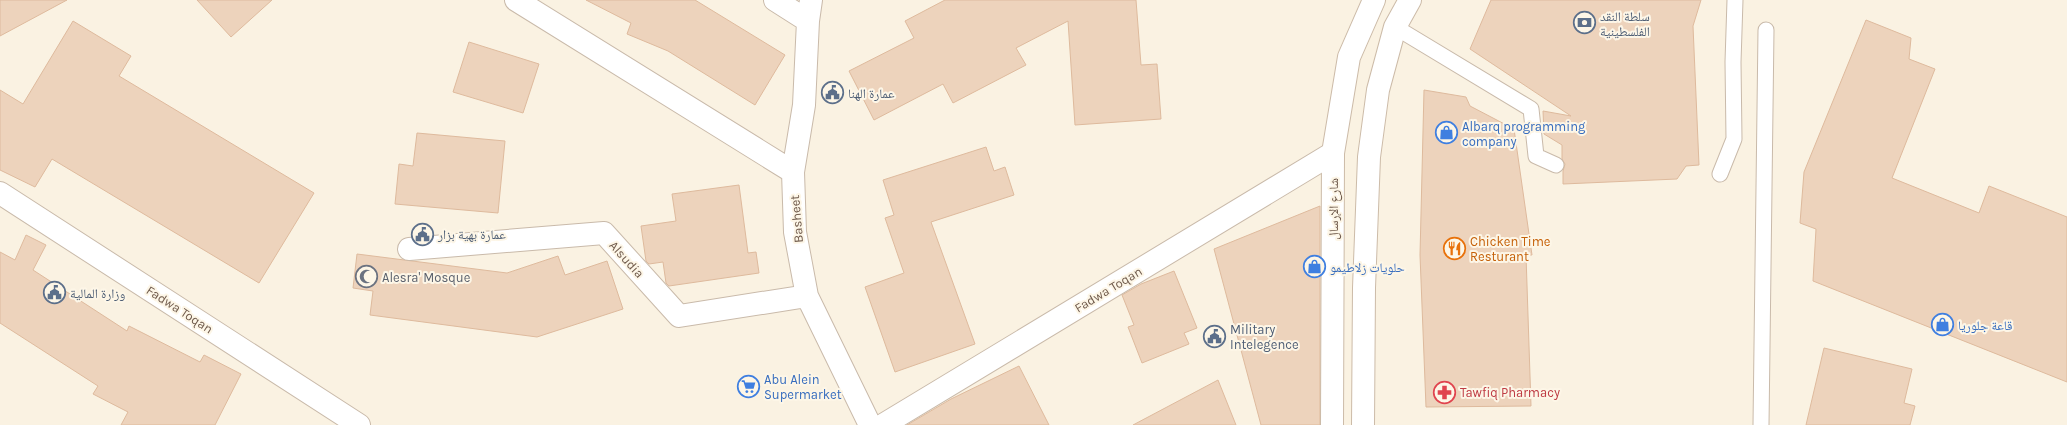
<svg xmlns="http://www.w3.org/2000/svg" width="2067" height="425" viewBox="0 0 2067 425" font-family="Karla,'Noto Naskh Arabic',sans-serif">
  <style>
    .building { fill: #edd3bc; stroke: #deba9d }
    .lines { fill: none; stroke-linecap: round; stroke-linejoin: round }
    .lane-casing { stroke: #c9baaa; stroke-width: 17 }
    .street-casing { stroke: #c9baaa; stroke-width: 24 }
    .secondary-casing { stroke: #ccbba8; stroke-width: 24 }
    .lane { stroke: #fff; stroke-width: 15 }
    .street { stroke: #fff; stroke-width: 22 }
    .secondary { stroke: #fff; stroke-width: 22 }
    .labels { text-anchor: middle; stroke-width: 4; stroke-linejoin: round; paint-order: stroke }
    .service-label { font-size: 13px; fill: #4e5e75; stroke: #fdf6e7; text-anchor: start }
    .shop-label { font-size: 13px; fill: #366cbe; stroke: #fdf6e7; text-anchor: start }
    .street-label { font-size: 13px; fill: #6f5a4b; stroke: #fdf6e7 }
    .food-label { font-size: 13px; fill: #c56008; stroke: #fdf6e7; text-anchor: start }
    .worship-label { font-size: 13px; fill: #5b616d; stroke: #fdf6e7; text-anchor: start }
    .health-label { font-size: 13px; fill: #be3a42; stroke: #fdf6e7; text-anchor: start }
  </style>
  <rect width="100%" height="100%" fill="#faf2e2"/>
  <!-- building -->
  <path class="building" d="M0,0H67L0,36Z
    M197,0H272L231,37Z
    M586,0H695L785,55L755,105L668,51L627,34L631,23Z
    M945,0H1136L1141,65L1157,64L1161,119L1075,125L1068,21L1016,48L1026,65L953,103L943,84L874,120L849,71L914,38L905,21Z
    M1491,0H1701L1693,26L1699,165L1686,166L1677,179L1563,184V171L1565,164L1562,159V145L1544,134L1543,111L1571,116L1470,49Z
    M1866,20L1911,38L1909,59L1935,69L1892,178L1979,213L1989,186L2067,217V382L1813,281L1816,229L1800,223L1804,172Z
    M73,21L131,56L119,76L314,193L259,283L52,159L35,187L0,170V90L23,104Z
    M469,42L539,64L523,113L453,92Z
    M1424,90L1466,97L1470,106L1514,129L1532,255H1526L1531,406L1426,407L1420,255Z
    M417,133L505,141L498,213L395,204L399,164L413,166Z
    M986,147L994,171L1005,167L1014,195L931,222L975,344L895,372L865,287L904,273L885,218L894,215L883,180Z
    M739,185L748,253L756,252L759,273L669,286L666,283L663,262L649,264L646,261L641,226L676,221L672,194Z
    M1320,206V425H1261L1214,249Z
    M26,235L46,245L33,270L127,331L129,326L200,362L204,355L241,374L215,425H121L128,412L93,394L98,386L0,323V252L15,260Z
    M357,254L507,273L558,256L565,275L607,261L623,309L537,337L370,315L373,291L353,288Z
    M1174,271L1197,328L1184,333L1189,344L1142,363L1128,327L1134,325L1122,295L1141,284Z
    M1824,348L1912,369L1904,403L1915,406L1910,425H1806Z
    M1019,366L1049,425H907L951,399Z
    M1218,380L1236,425H1133Z"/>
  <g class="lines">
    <defs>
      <path id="lane" d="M1395,27L1531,109L1536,156L1556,165
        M1720,174L1734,139L1733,62L1735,0
        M1761,425L1766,30"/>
      <path id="street" d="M516,0L793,172
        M775,0L808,21
        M811,0L808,21L804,105L793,172L795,232L807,296L870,425
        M0,193L359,425
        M409,249L604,233L679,316L807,296
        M883,425L1333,153"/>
      <path id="secondary" d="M1332,425L1333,153L1349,57L1374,0
        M1363,425L1364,288L1369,157L1378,90L1395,27L1410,0"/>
    </defs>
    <!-- lane casing -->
    <use href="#lane" class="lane-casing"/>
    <!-- street casing -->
    <use href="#street" class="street-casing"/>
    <!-- secondary casing -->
    <use href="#secondary" class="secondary-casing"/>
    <!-- lane -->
    <use href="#lane" class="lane"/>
    <!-- street -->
    <use href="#street" class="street"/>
    <!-- secondary -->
    <use href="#secondary" class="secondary"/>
  </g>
  <!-- icons -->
  <defs>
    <symbol id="bank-ring" viewBox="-11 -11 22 22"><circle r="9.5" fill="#fdf6e7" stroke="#5c6f8a" stroke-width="1.5"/><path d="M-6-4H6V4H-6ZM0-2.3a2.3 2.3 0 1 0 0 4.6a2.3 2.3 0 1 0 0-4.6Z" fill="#5c6f8a"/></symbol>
    <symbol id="civic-ring" viewBox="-11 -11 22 22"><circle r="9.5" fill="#fdf6e7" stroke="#5c6f8a" stroke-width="1.5"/><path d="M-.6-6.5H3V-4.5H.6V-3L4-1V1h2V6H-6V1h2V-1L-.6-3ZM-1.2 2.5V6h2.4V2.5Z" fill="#5c6f8a"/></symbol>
    <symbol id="shop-ring" viewBox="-11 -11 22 22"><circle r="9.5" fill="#fdf6e7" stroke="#3f7fe0" stroke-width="1.5"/><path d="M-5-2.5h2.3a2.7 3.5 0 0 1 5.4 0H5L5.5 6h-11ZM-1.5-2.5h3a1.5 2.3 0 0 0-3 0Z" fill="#3f7fe0"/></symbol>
    <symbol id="restaurant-ring" viewBox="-11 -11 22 22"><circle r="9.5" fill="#fdf6e7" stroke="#e8710a" stroke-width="1.5"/><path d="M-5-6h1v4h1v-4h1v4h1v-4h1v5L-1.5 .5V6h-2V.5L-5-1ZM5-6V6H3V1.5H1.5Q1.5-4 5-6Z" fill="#e8710a"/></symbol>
    <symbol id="mosque-ring" viewBox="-11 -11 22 22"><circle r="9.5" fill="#fdf6e7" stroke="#6b7280" stroke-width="1.5"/><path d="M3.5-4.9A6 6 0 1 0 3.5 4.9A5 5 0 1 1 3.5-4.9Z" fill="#6b7280"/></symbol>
    <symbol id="supermarket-ring" viewBox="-11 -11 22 22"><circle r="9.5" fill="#fdf6e7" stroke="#3f7fe0" stroke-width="1.5"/><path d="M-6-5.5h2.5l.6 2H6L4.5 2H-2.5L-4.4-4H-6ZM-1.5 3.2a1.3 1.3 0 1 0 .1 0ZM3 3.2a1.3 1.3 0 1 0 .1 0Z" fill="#3f7fe0"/></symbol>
    <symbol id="pharmacy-ring" viewBox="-11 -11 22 22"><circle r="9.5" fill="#fdf6e7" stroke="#e0444e" stroke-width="1.5"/><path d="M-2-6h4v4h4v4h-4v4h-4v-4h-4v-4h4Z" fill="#e0444e"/></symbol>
  </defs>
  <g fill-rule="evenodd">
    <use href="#bank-ring" x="1572" y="10" width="25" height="25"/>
    <use href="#civic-ring" x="820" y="80" width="25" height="25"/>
    <use href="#shop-ring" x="1434" y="120" width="25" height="25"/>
    <use href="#civic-ring" x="410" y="222" width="25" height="25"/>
    <use href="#restaurant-ring" x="1442" y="236" width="25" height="25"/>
    <use href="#shop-ring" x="1302" y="254" width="25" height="25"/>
    <use href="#mosque-ring" x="354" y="264" width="25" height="25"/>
    <use href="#civic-ring" x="42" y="280" width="25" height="25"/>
    <use href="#shop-ring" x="1930" y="312" width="25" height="25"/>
    <use href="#civic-ring" x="1202" y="324" width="25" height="25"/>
    <use href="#supermarket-ring" x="736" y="374" width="25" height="25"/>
    <use href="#pharmacy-ring" x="1432" y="380" width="25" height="25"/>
  </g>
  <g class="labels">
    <!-- service labels -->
    <g class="service-label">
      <text x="1600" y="21">سلطة النقد<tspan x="1600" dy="15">الفلسطينية</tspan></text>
      <text x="848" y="98">عمارة الهنا</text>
      <text x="438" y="239">عمارة بهية بزار</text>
      <text x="70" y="298">وزارة المالية</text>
      <text x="1230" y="334">Military<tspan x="1230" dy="15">Intelegence</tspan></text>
    </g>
    <!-- shop labels -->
    <g class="shop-label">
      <text x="1462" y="131">Albarq programming<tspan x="1462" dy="15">company</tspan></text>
      <text x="1330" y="272">حلويات زلاطيمو</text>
      <text x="1958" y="330">قاعة جلوريا</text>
      <text x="764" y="384">Abu Alein<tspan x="764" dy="15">Supermarket</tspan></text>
    </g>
    <!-- street labels -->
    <g class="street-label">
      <text transform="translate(1333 209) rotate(-90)" y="5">شارع الإرسال</text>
      <text transform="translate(796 219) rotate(-95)" y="5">Basheet</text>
      <text transform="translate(627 259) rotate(48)" y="5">Alsudia</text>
      <text transform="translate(1108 289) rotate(-31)" y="5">Fadwa Toqan</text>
      <text transform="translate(180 309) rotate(33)" y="5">Fadwa Toqan</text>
    </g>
    <!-- food labels -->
    <g class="food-label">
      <text x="1470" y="246">Chicken Time<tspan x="1470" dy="15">Resturant</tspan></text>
    </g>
    <!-- worship labels -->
    <g class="worship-label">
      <text x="382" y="282">Alesra' Mosque</text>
    </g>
    <!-- health labels -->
    <g class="health-label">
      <text x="1460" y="397">Tawfiq Pharmacy</text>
    </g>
  </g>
</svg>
